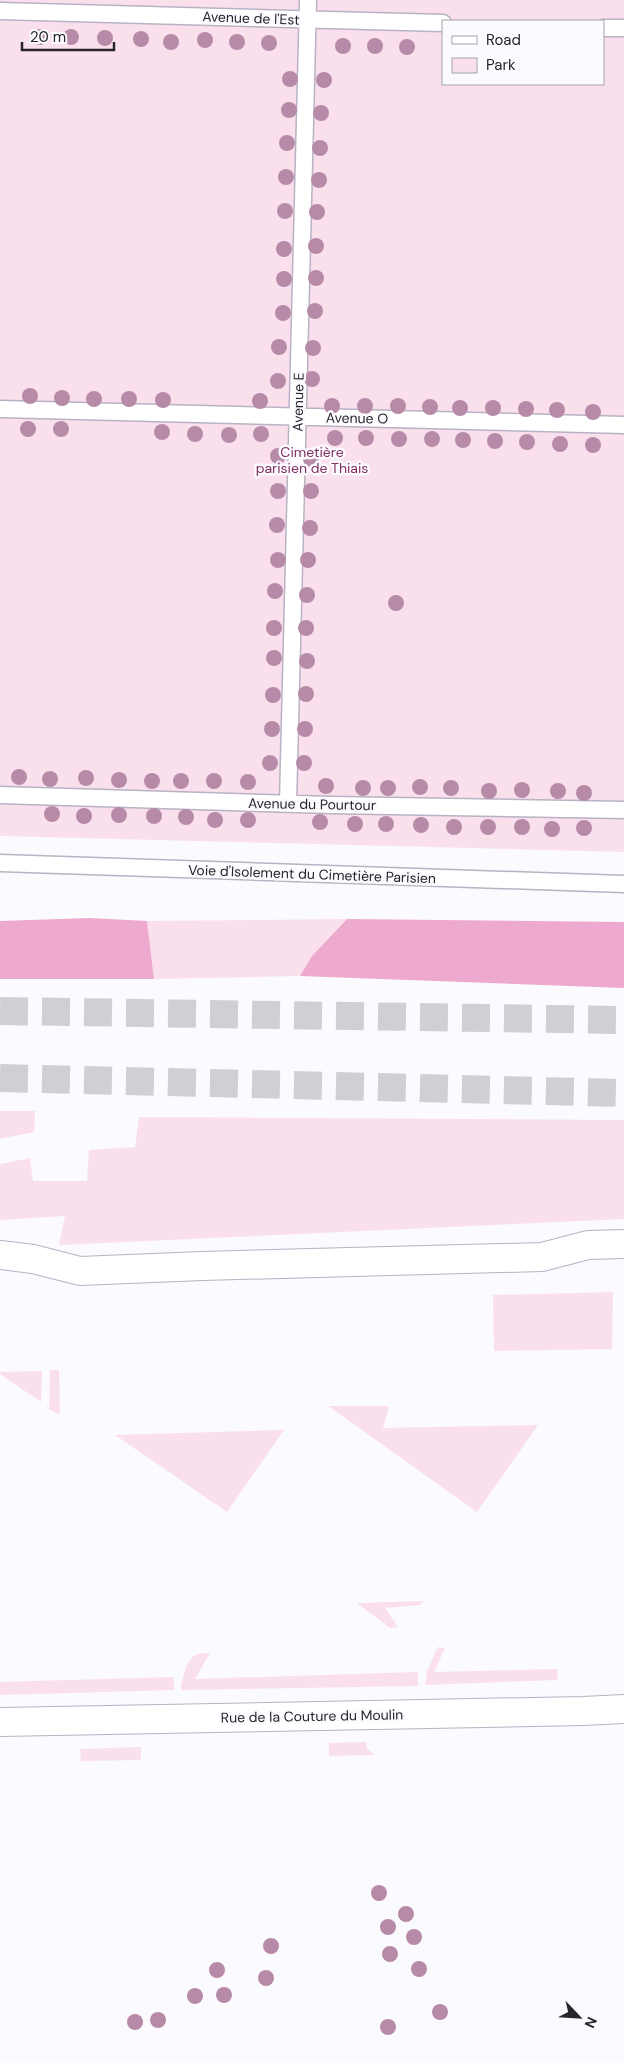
<svg xmlns="http://www.w3.org/2000/svg" width="624" height="2062" viewBox="0 0 624 2062" font-family="'DM Sans',sans-serif">
  <style>
    .green { fill: #fae0ed; fill-rule: evenodd }
    .forest { fill: #eea9ce }
    .lines { fill: none; stroke-linecap: round; stroke-linejoin: round }
    .highway-tunnel { stroke: #d1cfd4; stroke-width: 28; stroke-dasharray: 28 14; stroke-linecap: butt }
    .lane-casing { stroke: #b8b2c4; stroke-width: 19 }
    .street-casing { stroke: #b8b2c4; stroke-width: 30 }
    .lane { stroke: #fff; stroke-width: 16 }
    .street { stroke: #fff; stroke-width: 28 }
    .tree { fill: #b78ba7 }
    .labels { text-anchor: middle; stroke-width: 5; stroke-linejoin: round; paint-order: stroke }
    .street-label { font-size: 14px; fill: #27252b; stroke: #fbfafe }
    .park-label { font-size: 14px; fill: #803160; stroke: #fbfafe }
  </style>
  <rect width="100%" height="100%" fill="#fbfafe"/>
  <!-- green -->
  <path class="green" d="M0,0H624V852L0,836ZM443,21H603V84H443Z
    M347,919L312,956L300,976L154,979L147,921Z
    M0,1111H35L34,1132L0,1139Z
    M139,1117L624,1120V1219L59,1245L65,1216L0,1220V1164L30,1158L33,1181H87L89,1150L135,1147Z
    M613,1292L612,1349L494,1351L493,1295Z
    M50,1370H59L60,1415L49,1409Z
    M42,1371L41,1402L0,1374V1372Z
    M328,1406H389L383,1428L538,1425L477,1512Z
    M284,1430L227,1512L115,1435L283,1430Z
    M424,1601L420,1605L385,1608L398,1627L390,1628L357,1603Z
    M438,1647L445,1648L434,1672L558,1669L557,1680L425,1685L427,1671Z
    M210,1653L195,1679L418,1672V1686L181,1690C182,1680 186,1658 197,1654C201,1653 206,1653 210,1653Z
    M174,1677V1690L0,1695V1682Z
    M366,1742C366,1751 370,1750 376,1755L329,1756V1743Z
    M141,1747V1760L81,1761L80,1749Z"/>
  <!-- forest -->
  <path class="forest" d="M90,918L147,921L154,979H0V921Z
    M347,919L624,922V988L300,976L312,956Z"/>
  <g class="lines">
    <!-- highway-tunnel -->
    <path class="highway-tunnel" d="M0,1011L624,1020
      M0,1078L624,1093"/>
    <defs>
      <path id="lane" d="M0,11L443,23
        M603,28H624
        M0,409L624,425
        M0,795L331,805L624,810
        M288,803L308,0
        M0,863L624,884"/>
      <path id="street" d="M0,1255L33,1259L80,1271L202,1266L542,1257L588,1245L624,1244
        M0,1722L583,1711L624,1709"/>
    </defs>
    <!-- lane casing -->
    <use href="#lane" class="lane-casing"/>
    <!-- street casing -->
    <use href="#street" class="street-casing"/>
    <!-- lane -->
    <use href="#lane" class="lane"/>
    <!-- street -->
    <use href="#street" class="street"/>
  </g>
  <!-- trees -->
  <g class="tree">
    <circle cx="40" cy="37" r="8"/>
    <circle cx="71" cy="37" r="8"/>
    <circle cx="105" cy="38" r="8"/>
    <circle cx="141" cy="39" r="8"/>
    <circle cx="205" cy="40" r="8"/>
    <circle cx="171" cy="42" r="8"/>
    <circle cx="237" cy="42" r="8"/>
    <circle cx="269" cy="43" r="8"/>
    <circle cx="343" cy="46" r="8"/>
    <circle cx="375" cy="46" r="8"/>
    <circle cx="407" cy="47" r="8"/>
    <circle cx="290" cy="79" r="8"/>
    <circle cx="324" cy="80" r="8"/>
    <circle cx="289" cy="110" r="8"/>
    <circle cx="321" cy="113" r="8"/>
    <circle cx="287" cy="143" r="8"/>
    <circle cx="320" cy="148" r="8"/>
    <circle cx="286" cy="177" r="8"/>
    <circle cx="319" cy="180" r="8"/>
    <circle cx="285" cy="211" r="8"/>
    <circle cx="317" cy="212" r="8"/>
    <circle cx="316" cy="246" r="8"/>
    <circle cx="284" cy="249" r="8"/>
    <circle cx="316" cy="278" r="8"/>
    <circle cx="284" cy="279" r="8"/>
    <circle cx="315" cy="311" r="8"/>
    <circle cx="283" cy="313" r="8"/>
    <circle cx="279" cy="347" r="8"/>
    <circle cx="313" cy="348" r="8"/>
    <circle cx="312" cy="379" r="8"/>
    <circle cx="278" cy="381" r="8"/>
    <circle cx="30" cy="396" r="8"/>
    <circle cx="62" cy="398" r="8"/>
    <circle cx="94" cy="399" r="8"/>
    <circle cx="129" cy="399" r="8"/>
    <circle cx="163" cy="400" r="8"/>
    <circle cx="260" cy="401" r="8"/>
    <circle cx="332" cy="406" r="8"/>
    <circle cx="365" cy="406" r="8"/>
    <circle cx="398" cy="406" r="8"/>
    <circle cx="430" cy="407" r="8"/>
    <circle cx="460" cy="408" r="8"/>
    <circle cx="493" cy="408" r="8"/>
    <circle cx="526" cy="409" r="8"/>
    <circle cx="557" cy="410" r="8"/>
    <circle cx="593" cy="412" r="8"/>
    <circle cx="28" cy="429" r="8"/>
    <circle cx="61" cy="429" r="8"/>
    <circle cx="162" cy="432" r="8"/>
    <circle cx="195" cy="434" r="8"/>
    <circle cx="261" cy="434" r="8"/>
    <circle cx="229" cy="435" r="8"/>
    <circle cx="335" cy="438" r="8"/>
    <circle cx="366" cy="438" r="8"/>
    <circle cx="399" cy="439" r="8"/>
    <circle cx="432" cy="439" r="8"/>
    <circle cx="463" cy="440" r="8"/>
    <circle cx="495" cy="441" r="8"/>
    <circle cx="527" cy="442" r="8"/>
    <circle cx="560" cy="444" r="8"/>
    <circle cx="593" cy="445" r="8"/>
    <circle cx="278" cy="456" r="8"/>
    <circle cx="311" cy="459" r="8"/>
    <circle cx="278" cy="491" r="8"/>
    <circle cx="311" cy="491" r="8"/>
    <circle cx="277" cy="525" r="8"/>
    <circle cx="310" cy="528" r="8"/>
    <circle cx="278" cy="560" r="8"/>
    <circle cx="308" cy="560" r="8"/>
    <circle cx="275" cy="591" r="8"/>
    <circle cx="307" cy="595" r="8"/>
    <circle cx="396" cy="603" r="8"/>
    <circle cx="274" cy="628" r="8"/>
    <circle cx="306" cy="628" r="8"/>
    <circle cx="274" cy="658" r="8"/>
    <circle cx="307" cy="661" r="8"/>
    <circle cx="306" cy="694" r="8"/>
    <circle cx="273" cy="695" r="8"/>
    <circle cx="272" cy="729" r="8"/>
    <circle cx="305" cy="729" r="8"/>
    <circle cx="270" cy="763" r="8"/>
    <circle cx="304" cy="763" r="8"/>
    <circle cx="19" cy="777" r="8"/>
    <circle cx="86" cy="778" r="8"/>
    <circle cx="50" cy="779" r="8"/>
    <circle cx="119" cy="780" r="8"/>
    <circle cx="152" cy="781" r="8"/>
    <circle cx="181" cy="781" r="8"/>
    <circle cx="214" cy="781" r="8"/>
    <circle cx="248" cy="782" r="8"/>
    <circle cx="326" cy="786" r="8"/>
    <circle cx="420" cy="787" r="8"/>
    <circle cx="363" cy="788" r="8"/>
    <circle cx="388" cy="788" r="8"/>
    <circle cx="451" cy="788" r="8"/>
    <circle cx="522" cy="790" r="8"/>
    <circle cx="489" cy="791" r="8"/>
    <circle cx="558" cy="791" r="8"/>
    <circle cx="584" cy="793" r="8"/>
    <circle cx="52" cy="814" r="8"/>
    <circle cx="119" cy="815" r="8"/>
    <circle cx="84" cy="816" r="8"/>
    <circle cx="154" cy="816" r="8"/>
    <circle cx="186" cy="817" r="8"/>
    <circle cx="215" cy="820" r="8"/>
    <circle cx="248" cy="820" r="8"/>
    <circle cx="320" cy="822" r="8"/>
    <circle cx="355" cy="824" r="8"/>
    <circle cx="386" cy="824" r="8"/>
    <circle cx="421" cy="825" r="8"/>
    <circle cx="454" cy="827" r="8"/>
    <circle cx="488" cy="827" r="8"/>
    <circle cx="522" cy="827" r="8"/>
    <circle cx="584" cy="828" r="8"/>
    <circle cx="552" cy="829" r="8"/>
    <circle cx="379" cy="1893" r="8"/>
    <circle cx="406" cy="1914" r="8"/>
    <circle cx="388" cy="1927" r="8"/>
    <circle cx="414" cy="1937" r="8"/>
    <circle cx="271" cy="1946" r="8"/>
    <circle cx="390" cy="1954" r="8"/>
    <circle cx="419" cy="1969" r="8"/>
    <circle cx="217" cy="1970" r="8"/>
    <circle cx="266" cy="1978" r="8"/>
    <circle cx="224" cy="1995" r="8"/>
    <circle cx="195" cy="1996" r="8"/>
    <circle cx="440" cy="2012" r="8"/>
    <circle cx="158" cy="2020" r="8"/>
    <circle cx="135" cy="2022" r="8"/>
    <circle cx="388" cy="2027" r="8"/>
  </g>
  <g class="labels">
    <!-- street labels -->
    <g class="street-label">
      <text transform="translate(251 18) rotate(2)" y="5">Avenue de l'Est</text>
      <text transform="translate(298 402) rotate(-89)" y="5">Avenue E</text>
      <text transform="translate(357 418) rotate(1)" y="5">Avenue O</text>
      <text transform="translate(312 804) rotate(1)" y="5">Avenue du Pourtour</text>
      <text transform="translate(312 874) rotate(2)" y="5">Voie d'Isolement du Cimetière Parisien</text>
      <text transform="translate(312 1716) rotate(-1)" y="5">Rue de la Couture du Moulin</text>
    </g>
    <!-- park labels -->
    <g class="park-label">
      <text x="312" y="457">Cimetière<tspan x="312" dy="16">parisien de Thiais</tspan></text>
    </g>
  </g>
  <!-- legend -->
  <rect x="442" y="20" width="162" height="65" fill="#fbfafe" stroke="#a6a5aa"/>
  <rect x="452" y="36" width="25" height="8" fill="#ffffff" stroke="#a6a5aa"/>
  <text x="486" y="45" font-size="15" fill="#27252b">Road</text>
  <rect x="452" y="58" width="25" height="15" fill="#fae0ed" stroke="#a6a5aa"/>
  <text x="486" y="70" font-size="15" fill="#27252b">Park</text>
  <!-- north arrow -->
  <g transform="translate(579 2017) rotate(115)" stroke="#fbfafe" stroke-width="4" paint-order="stroke">
  <path d="M0-4L9 19L0 12L-9 19Z" fill="#27252b"/>
  <text y="-8" font-size="14" font-weight="bold" text-anchor="middle" fill="#27252b">N</text>
  </g>
  <!-- scale -->
  <path d="M22 42v8h92v-8" fill="none" stroke="#27252b" stroke-width="2.5"/>
  <text x="30" y="42" font-size="15" fill="#27252b" stroke="#fbfafe" stroke-width="4" paint-order="stroke">20 m</text>
</svg>
